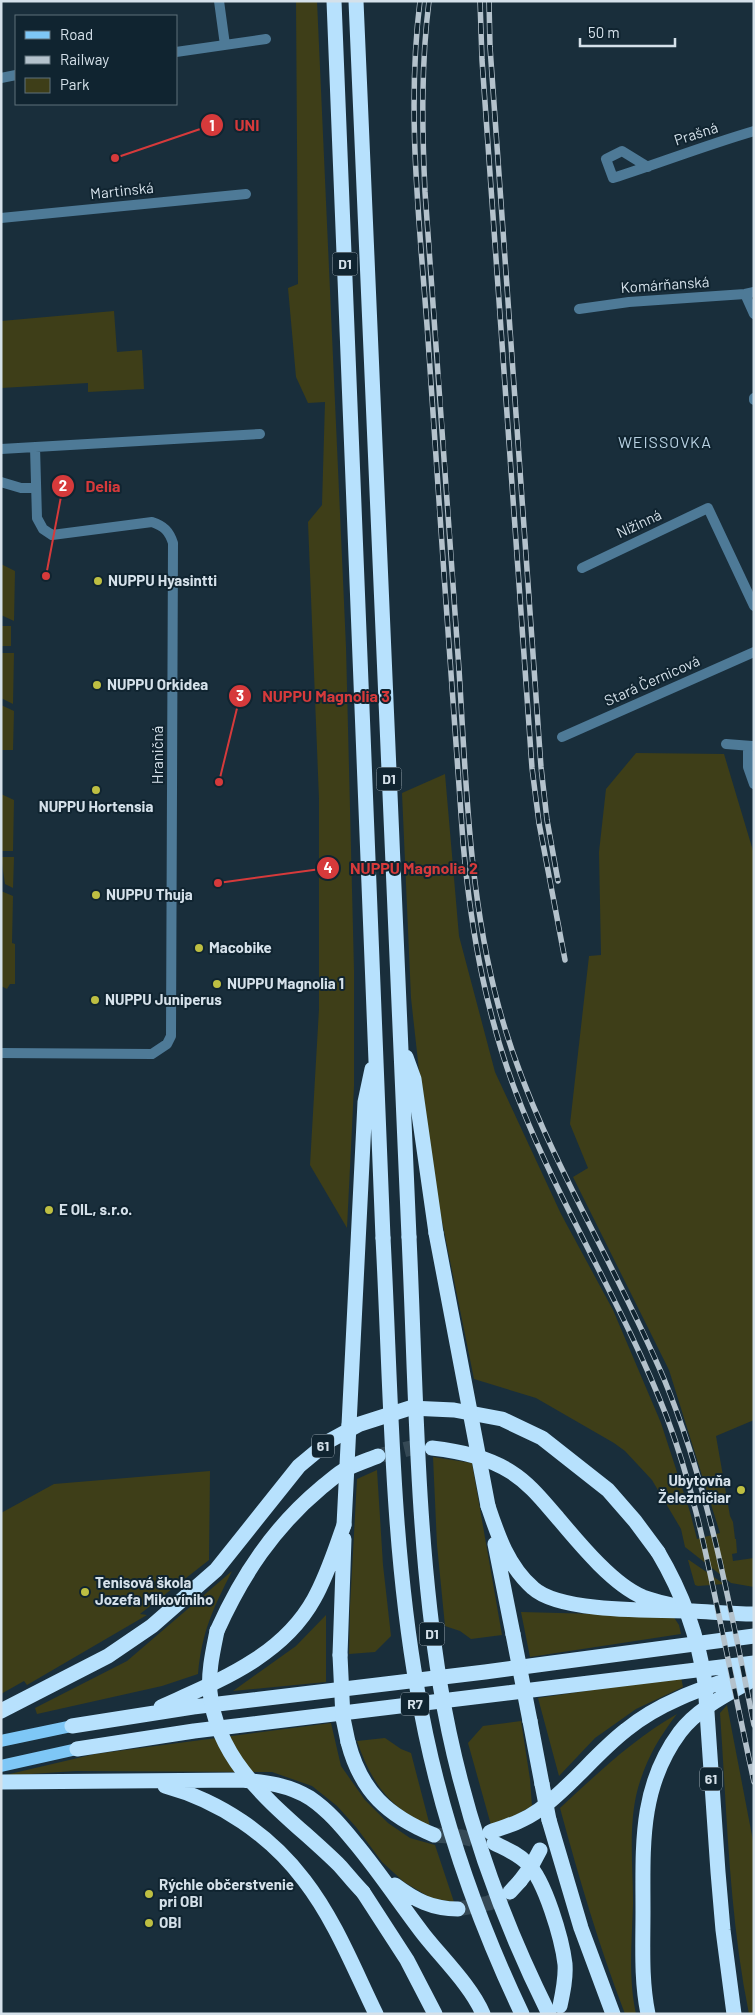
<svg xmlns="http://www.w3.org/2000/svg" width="755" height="2015" viewBox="0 0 755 2015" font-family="Barlow,sans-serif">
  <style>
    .green { fill: #3e3e18 }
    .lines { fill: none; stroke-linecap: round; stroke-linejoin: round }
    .highway-tunnel { stroke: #354955; stroke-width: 15; stroke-dasharray: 15 8; stroke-linecap: butt }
    .street { stroke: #4e7a97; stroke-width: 10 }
    .primary { stroke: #7ec7f6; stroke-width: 12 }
    .highway { stroke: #b7e1fd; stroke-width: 15 }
    .rail-casing { stroke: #b4c2cc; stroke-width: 5.5 }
    .rail { stroke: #102430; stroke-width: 4; stroke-dasharray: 11; stroke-linecap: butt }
    .highway-bridge { stroke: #b7e1fd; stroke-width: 15 }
    .poi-dot { fill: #bebf42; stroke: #102430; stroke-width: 2 }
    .labels { text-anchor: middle; stroke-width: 4; stroke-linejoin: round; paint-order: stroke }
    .shield { fill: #102430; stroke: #9aa8b2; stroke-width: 1 }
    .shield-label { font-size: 14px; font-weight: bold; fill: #d5e1ea }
    .street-label { font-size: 15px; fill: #d5e1ea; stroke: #102430 }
    .poi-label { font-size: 15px; font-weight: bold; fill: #d5e1ea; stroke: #102430; text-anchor: start }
    .neighbourhood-label { font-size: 16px; letter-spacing: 1px; fill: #b8d1e2; stroke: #102430 }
    .leader { fill: none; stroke: #d63a3b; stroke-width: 2 }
    .callout-dot { fill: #d63a3b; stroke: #102430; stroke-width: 2 }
    .mark-label { font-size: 15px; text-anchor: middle; font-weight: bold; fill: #fff }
    .callout-label { font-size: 16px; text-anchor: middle; font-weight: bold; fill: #d63a3b; stroke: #102430; stroke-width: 4; stroke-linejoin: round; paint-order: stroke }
  </style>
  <rect width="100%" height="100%" fill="#192e3b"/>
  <!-- green -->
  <path class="green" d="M296,1H317L346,647L354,970V1086L347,1228L310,1165L319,1009V799L308,522L322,505L325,402L308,403L296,377L288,288L298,284Z
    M114,311L117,352L142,350L144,389L88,392V383L1,388V321Z
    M1,564L15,571L14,621L1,615Z
    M1,626H11V646H1Z
    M1,653H14L13,704L1,698Z
    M1,705L14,711L13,750H1Z
    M636,753L724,754L754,854V1420L716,1436L730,1516L733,1522L735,1539H736L737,1553L732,1554L733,1561L754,1558V1587L731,1583L685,1547L681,1529L652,1480L625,1451L614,1443L536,1398L474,1379L428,1152L411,998L402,793L445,774L459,936L495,1072L561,1214L613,1310L661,1423L690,1512L697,1539L720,1533L669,1370L573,1177L588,1168L570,1124L589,956L601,955L599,852L606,789Z
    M1,794L14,800L13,851H1Z
    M1,857H14L13,888L5,884Z
    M1,891L13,896L12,943L15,944V984H10L7,989L1,986Z
    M433,1457L472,1463L502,1635L471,1639L460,1631L445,1626L437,1545Z
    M377,1470L383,1565L391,1636L375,1652L349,1654L350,1607L357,1479Z
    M210,1471L209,1560L140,1614L147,1615L27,1685L24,1681L1,1694V1513L54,1484Z
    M688,1560H689L724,1584L698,1586L695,1585Z
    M232,1571C213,1609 202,1631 198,1674L162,1686L37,1714L35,1708L127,1661Z
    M521,1612L673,1616L679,1625L681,1634L530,1657Z
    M326,1615V1682L233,1691L296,1646Z
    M681,1677L683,1687L636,1709L595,1738L559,1776L538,1698Z
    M727,1705L754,1846V2014H749C729,1915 727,1813 720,1713Z
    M677,1714C659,1737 646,1760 638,1788C628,1824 633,1866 633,1903C632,1939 628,1978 636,2014H625C599,1946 579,1878 560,1808C598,1773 632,1740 677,1714Z
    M521,1721L530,1779L532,1806L514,1816L491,1825L468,1743L483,1726Z
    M331,1723L341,1766L365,1800L388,1823L410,1838L435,1845L454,1902L431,1898L404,1882L382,1862L356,1827L337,1806L312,1786L272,1772L76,1771L1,1776L95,1754Z
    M385,1738L401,1749L411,1753L430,1826C389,1808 371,1782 357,1741Z"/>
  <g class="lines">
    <!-- highway-tunnel -->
    <path class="highway-tunnel" d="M382,1455L411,1448H431
      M434,1835L462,1837L490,1843
      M458,1909L489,1903L508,1893"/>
    <!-- street -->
    <path class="street" d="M219,1L225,45
      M176,52L266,39
      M1,78L16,75
      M648,167L622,151L606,159L613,178C660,163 706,145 754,131
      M1,218L246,194
      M745,294L754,314
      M579,309L629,302L745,294L754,292
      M754,398V400
      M1,449L260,434
      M1,482L21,488H36
      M582,568L708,508L754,606
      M562,737L754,652
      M726,744L752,746
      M748,746V767L754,784
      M1,1053L152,1054L167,1044L171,1036L173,543C169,531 164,526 152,522L52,535L43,529L37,518L35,447"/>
    <!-- primary -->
    <path class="primary" d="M1,1741L72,1726
      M1,1766L77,1749"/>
    <!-- highway -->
    <path class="highway" d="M334,1L383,1238
      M356,1L409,1237
      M406,1057L414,1079L436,1233
      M349,1425L365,1102L372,1069
      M432,1448C459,1451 488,1457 511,1472C530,1484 543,1501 557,1517C578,1542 613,1585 643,1597C652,1600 662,1603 672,1605
      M488,1506C498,1536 508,1566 533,1588C560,1613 656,1610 693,1611C713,1612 733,1614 754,1614
      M495,1544L513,1634
      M217,1631C242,1575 274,1527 322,1487C330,1481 338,1473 346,1469C356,1464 368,1460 378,1456
      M340,1655L344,1539
      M161,1707C218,1681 282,1657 314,1599C327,1576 335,1550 344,1525
      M1,1711L108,1656L152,1626L216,1570L299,1466L329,1441L360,1424L410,1408L454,1410L502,1419L542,1438L608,1490L635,1521L658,1552
      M530,1721L542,1784
      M72,1726L193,1707L485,1672L754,1636
      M348,1742C361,1792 388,1816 434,1835
      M77,1749L194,1731L754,1663
      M1,1782L241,1780C266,1782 289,1785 310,1798C329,1811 342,1827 356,1844C380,1873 401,1905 424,1935C443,1959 471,1986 483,2014
      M165,1786C220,1801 270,1835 304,1880C335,1920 354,1969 376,2014
      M549,1820L581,1928L613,2014
      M490,1832C507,1826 524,1821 539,1810C571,1787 595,1754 626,1730C662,1700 710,1686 754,1671
      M494,1843C506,1849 517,1853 527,1863C545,1880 562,1939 565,1964C566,1978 563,1992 560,2006
      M395,1885C415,1900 432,1909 458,1909
      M363,1892L407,1960L435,2014
      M510,1892L520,1881
      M648,2014C641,1980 643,1946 643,1911C643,1847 639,1787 680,1732C698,1708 728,1694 754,1679"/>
    <defs>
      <path id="rail" d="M420,1C406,113 420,227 428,339C439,507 451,674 463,842C471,933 487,1022 522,1108C564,1213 625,1309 666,1415C691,1480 705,1548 719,1616C731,1672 742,1727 754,1782
        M429,1C421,65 422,128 425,192C437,351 448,510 459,669C466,782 469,898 499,1008C535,1140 611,1254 664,1379C710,1490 730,1608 754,1725
        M480,1L482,60L532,768L539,823L565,960
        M489,1L490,47L541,767L547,820L558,881"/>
    </defs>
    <!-- rail casing -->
    <use href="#rail" class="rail-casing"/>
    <!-- rail -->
    <use href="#rail" class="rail"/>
    <!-- highway-bridge -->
    <path class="highway-bridge" d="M436,1233L488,1506
      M409,1237C416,1386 416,1536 440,1684C459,1799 497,1910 549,2014
      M383,1238C391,1388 391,1540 417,1688C436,1801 473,1911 522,2014
      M344,1525L349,1425
      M658,1552C683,1594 698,1635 705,1683L718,1872L723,1930L734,2014
      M217,1631C213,1651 208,1672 210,1692C218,1772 289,1815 340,1866C348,1875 355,1884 363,1892
      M513,1634L530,1721
      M340,1655L343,1718L348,1742
      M542,1784L549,1820
      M520,1881L532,1865L540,1850"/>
  </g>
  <!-- markers -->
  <g class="poi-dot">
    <circle cx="98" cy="581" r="5"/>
    <circle cx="97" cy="685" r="5"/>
    <circle cx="96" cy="790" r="5"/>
    <circle cx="96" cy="895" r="5"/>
    <circle cx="199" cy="948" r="5"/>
    <circle cx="217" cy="984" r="5"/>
    <circle cx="95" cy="1000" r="5"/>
    <circle cx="49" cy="1210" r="5"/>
    <circle cx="741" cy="1490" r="5"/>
    <circle cx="85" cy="1592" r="5"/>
    <circle cx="149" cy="1894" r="5"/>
    <circle cx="149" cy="1923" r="5"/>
  </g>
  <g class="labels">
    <!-- shield labels -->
    <g class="shield">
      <rect x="332.5" y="252.5" width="25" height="23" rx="4"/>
      <rect x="376.5" y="767.5" width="25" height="23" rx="4"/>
      <rect x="312" y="1434.5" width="22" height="23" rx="4"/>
      <rect x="419.5" y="1622.5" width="25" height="23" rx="4"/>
      <rect x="401" y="1692.5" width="28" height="23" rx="4"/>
      <rect x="700" y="1767.5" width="22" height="23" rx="4"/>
    </g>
    <g class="shield-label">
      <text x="345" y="269">D1</text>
      <text x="389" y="784">D1</text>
      <text x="323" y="1451">61</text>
      <text x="432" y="1639">D1</text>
      <text x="415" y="1709">R7</text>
      <text x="711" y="1784">61</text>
    </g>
    <!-- street labels -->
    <g class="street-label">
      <text transform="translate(696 134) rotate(-18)" y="5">Prašná</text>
      <text transform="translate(122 191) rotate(-6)" y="5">Martinská</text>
      <text transform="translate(665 285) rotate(-4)" y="5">Komárňanská</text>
      <text transform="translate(639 524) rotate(-25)" y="5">Nížinná</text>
      <text transform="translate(652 681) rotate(-24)" y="5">Stará Černicová</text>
      <text transform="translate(158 755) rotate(-90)" y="5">Hraničná</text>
    </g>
    <!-- poi labels -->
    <g class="poi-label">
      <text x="108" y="586">NUPPU Hyasintti</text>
      <text x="107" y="690">NUPPU Orkidea</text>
      <text x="96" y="812" text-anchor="middle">NUPPU Hortensia</text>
      <text x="106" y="900">NUPPU Thuja</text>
      <text x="209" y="953">Macobike</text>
      <text x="227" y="989">NUPPU Magnolia 1</text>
      <text x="105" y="1005">NUPPU Juniperus</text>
      <text x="59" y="1215">E OIL, s.r.o.</text>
      <text x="731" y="1486" text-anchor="end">Ubytovňa<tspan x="731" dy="17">Železničiar</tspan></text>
      <text x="95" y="1588">Tenisová škola<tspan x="95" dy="17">Jozefa Mikovíniho</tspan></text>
      <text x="159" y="1890">Rýchle občerstvenie<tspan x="159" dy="17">pri OBI</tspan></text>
      <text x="159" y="1928">OBI</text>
    </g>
    <!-- neighbourhood labels -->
    <g class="neighbourhood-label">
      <text x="665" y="448">WEISSOVKA</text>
    </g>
  </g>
  <!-- callouts -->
  <path class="leader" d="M115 158L212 125M46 576L63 486M219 782L240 696M218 883L328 868"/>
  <g class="callout-dot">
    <circle cx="115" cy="158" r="5"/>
    <circle cx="46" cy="576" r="5"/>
    <circle cx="219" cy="782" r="5"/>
    <circle cx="218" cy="883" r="5"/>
    <circle cx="212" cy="125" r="12"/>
    <circle cx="63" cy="486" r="12"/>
    <circle cx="240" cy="696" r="12"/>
    <circle cx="328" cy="868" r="12"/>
  </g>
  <g class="mark-label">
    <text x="212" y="131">1</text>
    <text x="63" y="491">2</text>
    <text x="240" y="701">3</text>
    <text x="328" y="873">4</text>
  </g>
  <g class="callout-label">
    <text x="247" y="131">UNI</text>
    <text x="103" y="492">Delia</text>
    <text x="326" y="702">NUPPU Magnolia 3</text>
    <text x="414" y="874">NUPPU Magnolia 2</text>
  </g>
  <!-- border -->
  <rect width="755" height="2015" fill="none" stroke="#d5e1ea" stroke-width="5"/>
  <!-- legend -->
  <rect x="15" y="15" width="162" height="90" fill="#102430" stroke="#5f707a"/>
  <rect x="25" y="31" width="25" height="8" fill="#7ec7f6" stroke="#5f707a"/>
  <text x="60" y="40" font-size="15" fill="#d5e1ea">Road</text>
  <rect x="25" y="56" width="25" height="8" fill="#b4c2cc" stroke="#5f707a"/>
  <text x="60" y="65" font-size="15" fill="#d5e1ea">Railway</text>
  <rect x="25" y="78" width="25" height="15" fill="#3e3e18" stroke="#5f707a"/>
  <text x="60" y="90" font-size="15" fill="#d5e1ea">Park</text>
  <!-- scale -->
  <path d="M580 38v8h95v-8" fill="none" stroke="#d5e1ea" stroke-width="2.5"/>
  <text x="588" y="38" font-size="15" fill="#d5e1ea" stroke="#102430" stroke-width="4" paint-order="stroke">50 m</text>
</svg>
